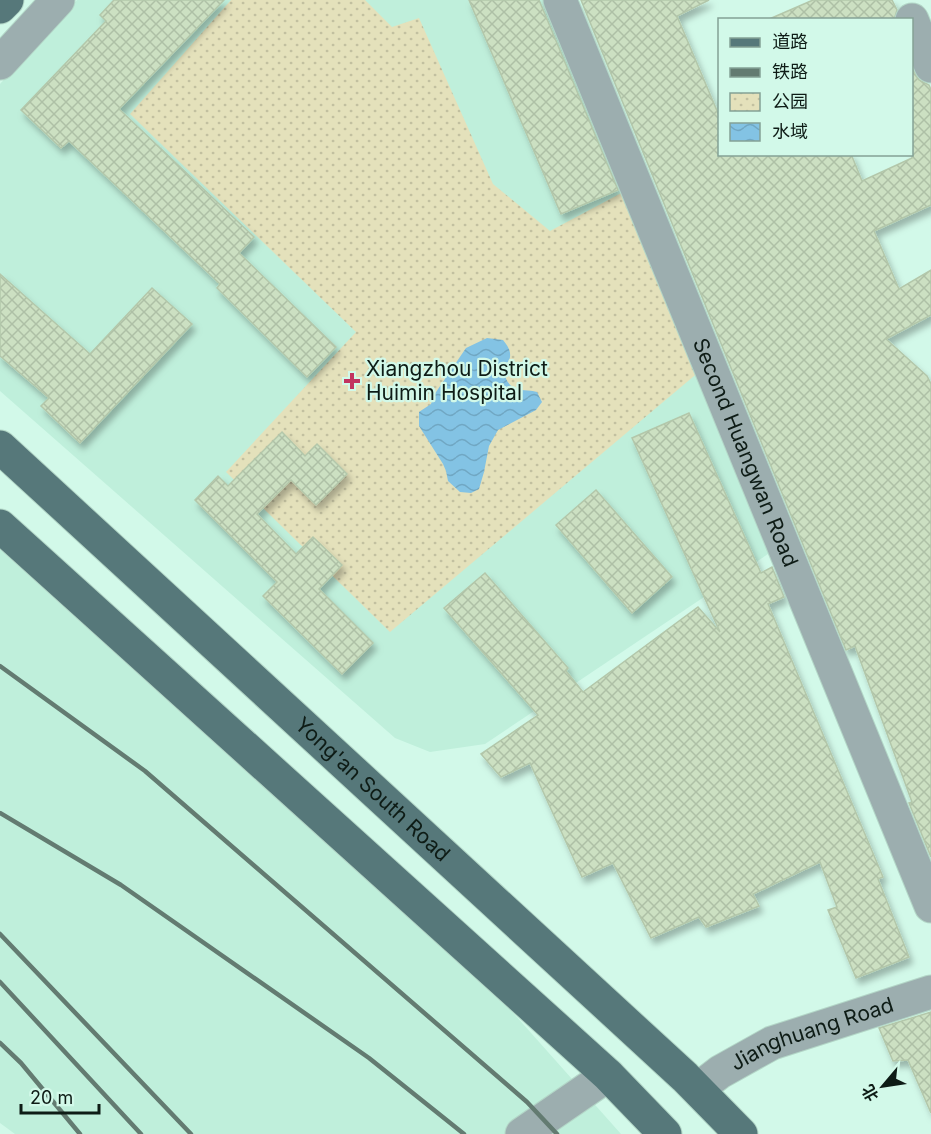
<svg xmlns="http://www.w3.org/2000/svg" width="931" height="1134" viewBox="0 0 931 1134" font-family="Inter,'Noto Sans SC',sans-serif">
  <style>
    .built { fill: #bfefdb }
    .park { fill: url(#park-dots) }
    .water { fill: url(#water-waves) }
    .building { fill: url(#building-cross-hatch); stroke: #b3c7aa; stroke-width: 1.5; filter: url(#shadow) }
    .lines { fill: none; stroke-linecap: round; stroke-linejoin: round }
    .minor-casing { stroke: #b3d6c7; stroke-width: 35 }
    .major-casing { stroke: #b3d6c7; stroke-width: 35 }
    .minor { stroke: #9caeaf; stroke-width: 33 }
    .major { stroke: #56787a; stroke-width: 33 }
    .rail { stroke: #637b71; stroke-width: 4.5 }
    .poi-dot { fill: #c23460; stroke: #d2f9e9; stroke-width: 2 }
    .labels { text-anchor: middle; stroke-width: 4.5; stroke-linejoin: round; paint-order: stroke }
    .poi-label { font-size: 21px; fill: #0e1c16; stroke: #d2f9e9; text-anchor: start }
    .street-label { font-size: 21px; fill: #0e1c16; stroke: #d2f9e9 }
  </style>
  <defs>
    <pattern id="park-dots" width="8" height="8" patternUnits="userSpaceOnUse" patternTransform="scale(1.5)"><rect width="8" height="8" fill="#e4e1bb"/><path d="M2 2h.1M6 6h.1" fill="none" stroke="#c2c0a0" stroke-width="1.8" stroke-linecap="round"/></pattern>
    <pattern id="water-waves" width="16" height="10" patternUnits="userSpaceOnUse" patternTransform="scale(1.5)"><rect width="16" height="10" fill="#83c3e4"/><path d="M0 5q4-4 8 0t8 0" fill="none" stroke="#70a7c3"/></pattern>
    <pattern id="building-cross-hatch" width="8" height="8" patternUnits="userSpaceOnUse" patternTransform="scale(1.5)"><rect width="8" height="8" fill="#cce0c2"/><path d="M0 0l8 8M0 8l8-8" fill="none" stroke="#aec0a6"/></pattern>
    <filter id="shadow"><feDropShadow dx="3.5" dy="6" stdDeviation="3" flood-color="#0004"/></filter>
  </defs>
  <rect width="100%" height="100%" fill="#d2f9e9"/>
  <!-- built -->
  <path class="built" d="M77,0H546L774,550L485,744L430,752L395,738L0,391V84Z
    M0,527L320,796L621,1134H15L0,1123Z"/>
  <!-- park -->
  <path class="park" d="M231,0H365L392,27L419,18L493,184L550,231L625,191L700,371L390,632L226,472L356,332L130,114Z"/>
  <!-- water -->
  <path class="water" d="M487,338L503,340C507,345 511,350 510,357C510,359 506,365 506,366C503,373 506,383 513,387C520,392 529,389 537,392L542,402L536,410L498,430L489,446L484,472L479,489L471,493L460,492L448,481L446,471L443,464L419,426V412L431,404L434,395L466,348Z"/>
  <!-- building -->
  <path class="building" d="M114,0H224L119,109L254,237L239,253L336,347L307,377L217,288L220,284L69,141L61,148L21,110L106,21L100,15Z
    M469,0H539L618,190L561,214Z
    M581,0H709L677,16L720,118V154H851L862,181L912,158V68L919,80L929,85L931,90V205L874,231L899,289L931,270V315L886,339L927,376L931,384V857L909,803L912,802L855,646L846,650Z
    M813,0H892L897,10L894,20H767Z
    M0,274L90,354L152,288L192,324L80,443L41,406L49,398L0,356Z
    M689,413L761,573L772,567L784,597L768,604L883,877L878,879L909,957L856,978L828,910L837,907L820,862L753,894L759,906L706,927L699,917L651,938L613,863L582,877L530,763L501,777L481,754L538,715L444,608L485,573L568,668L566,671L583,692L698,607L720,632L632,438Z
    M282,432L305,456L317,444L347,474L316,505L291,480L257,514L296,554L313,537L342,565L319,589L373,643L342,674L263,596L277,582L195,500L218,476L228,486Z
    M596,490L672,577L632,613L556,525Z
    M931,1012V1113L908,1060L893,1061L879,1028Z"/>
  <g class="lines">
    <defs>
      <g id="minor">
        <path id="s1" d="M560,0L931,906"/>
        <path d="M912,20L931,66"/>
        <path d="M0,63L58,0"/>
        <path id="s2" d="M698,1089L720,1072L772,1043L931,992"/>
        <path d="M522,1134L608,1075"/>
      </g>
      <g id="major">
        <path d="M0,7L7,0"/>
        <path id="s3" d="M0,447L685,1077L741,1134"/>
        <path d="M0,526L608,1075L665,1134"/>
      </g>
    </defs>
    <!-- minor casing -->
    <use href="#minor" class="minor-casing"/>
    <!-- major casing -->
    <use href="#major" class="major-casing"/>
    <!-- minor -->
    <use href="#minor" class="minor"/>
    <!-- major -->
    <use href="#major" class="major"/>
    <!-- rail -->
    <path class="rail" d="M0,666L145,771L527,1102L557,1134
      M0,813L121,885L369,1058L464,1134
      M0,934L191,1134
      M0,982L141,1134
      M0,1043L21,1063L80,1134"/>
  </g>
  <!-- markers -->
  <path class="poi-dot" d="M349 372h6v6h6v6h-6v6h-6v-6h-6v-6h6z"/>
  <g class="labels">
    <!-- poi labels -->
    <g class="poi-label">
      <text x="366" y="376">Xiangzhou District<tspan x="366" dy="24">Huimin Hospital</tspan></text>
    </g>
    <!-- street labels -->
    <g class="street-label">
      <text dy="7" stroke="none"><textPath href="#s1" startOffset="489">Second Huangwan Road</textPath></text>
      <text dy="7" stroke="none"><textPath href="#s3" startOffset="506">Yong'an South Road</textPath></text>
      <text dy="7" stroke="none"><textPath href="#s2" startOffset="128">Jianghuang Road</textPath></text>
    </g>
  </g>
  <!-- legend -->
  <rect x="718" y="18" width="195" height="138" fill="#d2f9e9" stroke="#84a195" stroke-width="1.5"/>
  <rect x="730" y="38" width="30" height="9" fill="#56787a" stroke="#84a195" stroke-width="1.5"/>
  <text x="772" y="48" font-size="18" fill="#0e1c16">道路</text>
  <rect x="730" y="68" width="30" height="9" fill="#637b71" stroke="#84a195" stroke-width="1.5"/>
  <text x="772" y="78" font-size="18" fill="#0e1c16">铁路</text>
  <rect x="730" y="93" width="30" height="18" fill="url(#park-dots)" stroke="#84a195" stroke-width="1.5"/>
  <text x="772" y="108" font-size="18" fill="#0e1c16">公园</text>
  <rect x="730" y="123" width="30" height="18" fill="url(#water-waves)" stroke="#84a195" stroke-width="1.5"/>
  <text x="772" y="138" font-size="18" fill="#0e1c16">水域</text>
  <!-- north arrow -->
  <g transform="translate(883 1086) rotate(241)" stroke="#d2f9e9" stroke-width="4.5" paint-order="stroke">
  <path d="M0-4.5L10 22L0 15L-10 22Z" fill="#0e1c16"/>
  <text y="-9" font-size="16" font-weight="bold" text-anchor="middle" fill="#0e1c16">北</text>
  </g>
  <!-- scale -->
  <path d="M21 1104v9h78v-9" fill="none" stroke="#0e1c16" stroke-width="3"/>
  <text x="30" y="1104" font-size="18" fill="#0e1c16" stroke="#d2f9e9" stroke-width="4.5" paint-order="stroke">20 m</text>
</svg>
